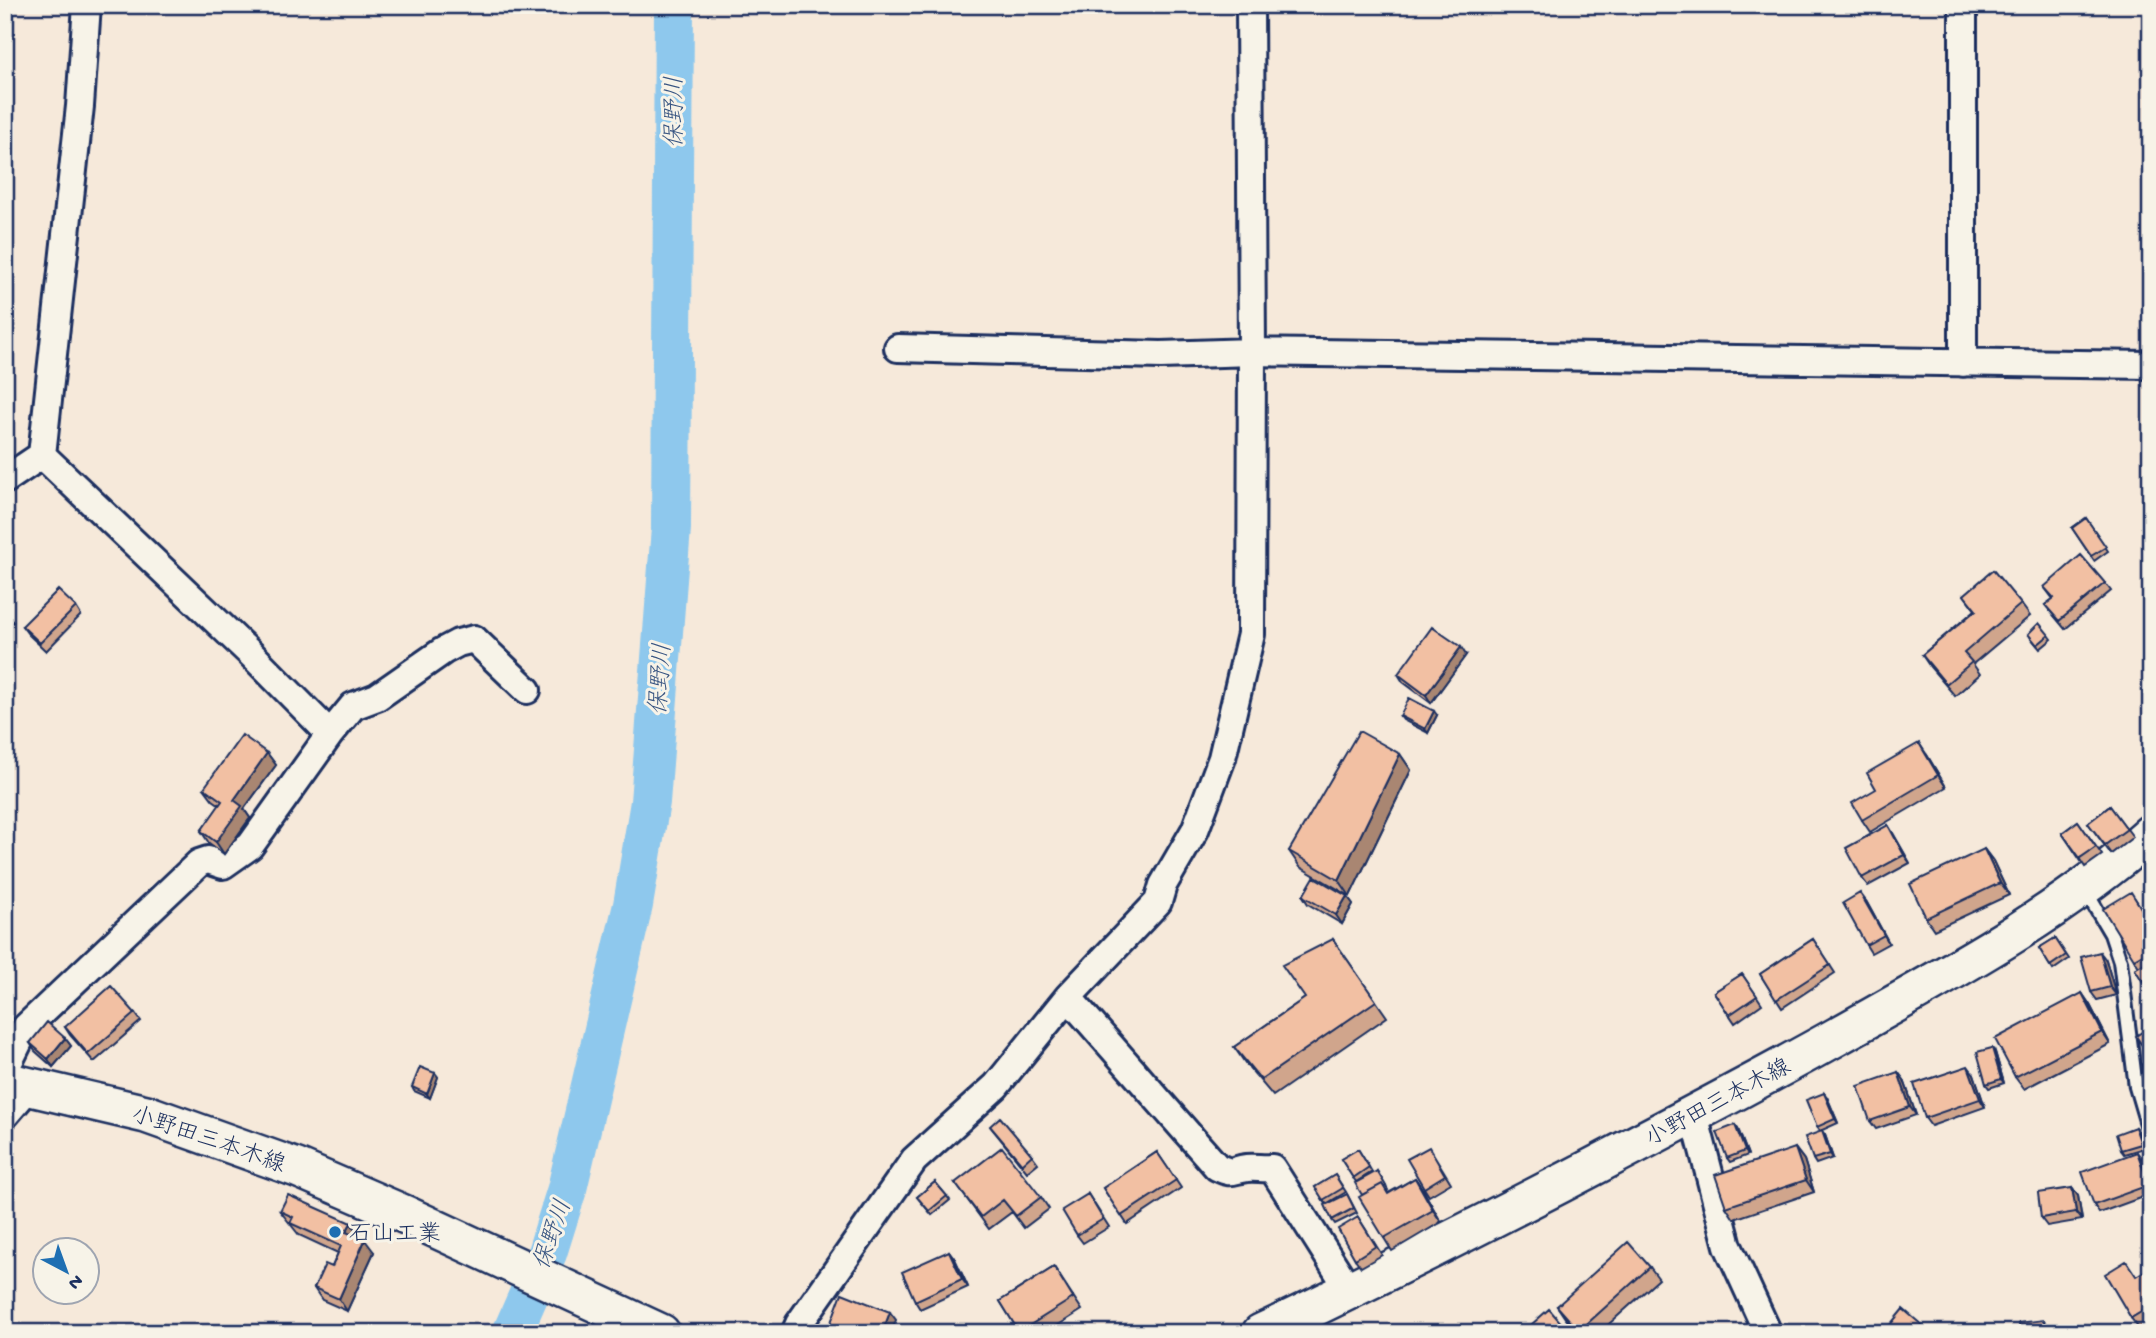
<svg xmlns="http://www.w3.org/2000/svg" width="2156" height="1338" viewBox="0 0 2156 1338" font-family="'Gochi Hand','Klee One',sans-serif">
  <style>
    .lines { fill: none; stroke-linecap: round; stroke-linejoin: round }
    .river { stroke: #8ec8ed; stroke-width: 40 }
    .service-casing { stroke: #1b2f5e; stroke-width: 18 }
    .minor-casing { stroke: #1b2f5e; stroke-width: 32 }
    .secondary-casing { stroke: #1b2f5e; stroke-width: 42 }
    .service { stroke: #f7f3e8; stroke-width: 12 }
    .minor { stroke: #f7f3e8; stroke-width: 26 }
    .secondary { stroke: #f7f3e8; stroke-width: 37 }
    .wall { fill: #d0a58c; stroke: #1b2f5e; stroke-width: 2 }
    .shaded-wall { fill: #a98672; stroke: #1b2f5e; stroke-width: 2 }
    .building { fill: #f2c0a3; stroke: #1b2f5e; stroke-width: 2 }
    .poi-dot { fill: #1f6fb2; stroke: #f7f3e8; stroke-width: 2.5 }
    .labels { text-anchor: middle; stroke-width: 6; stroke-linejoin: round; paint-order: stroke }
    .street-label { font-size: 23px; fill: #1b2f5e; stroke: #f7f3e8 }
    .poi-label { font-size: 23px; fill: #1b2f5e; stroke: #f7f3e8; text-anchor: start }
    .water-label { font-size: 24px; font-style: italic; fill: #385582; stroke: #f7f3e8 }
  </style>
  <rect width="100%" height="100%" fill="#f6e9da"/>
  <filter id="ink" filterUnits="userSpaceOnUse"><feTurbulence type="fractalNoise" baseFrequency=".0143" numOctaves="2"/><feDisplacementMap in="SourceGraphic" scale="14" xChannelSelector="R" yChannelSelector="G"/><feConvolveMatrix kernelMatrix="1 2 1 2 8 2 1 2 1" color-interpolation-filters="sRGB"/></filter>
  <g filter="url(#ink)">
    <g class="lines">
      <!-- river -->
      <path class="river" d="M512,1333L547,1253L567,1189L633,905L650,802L671,528L674,5"/>
      <defs>
        <path id="service" d="M2085,890L2111,934L2120,961L2136,1087L2151,1138"/>
        <path id="minor" d="M1963,5V363
          M898,348L1161,355L1252,352L2151,365
          M42,455L80,106L87,5
          M42,455L252,655L330,734
          M5,480L42,455
          M1068,997L1217,1167C1234,1175 1231,1170 1247,1168C1254,1167 1264,1169 1272,1168L1350,1291
          M5,1070L26,1027L199,863L208,860L223,865L250,846L330,734L353,706L377,697L443,651L458,643L474,639L527,690
          M5,1115L30,1086
          M1694,1115L1728,1246L1768,1333
          M795,1333L799,1324L914,1160L996,1086L1068,997L1158,902L1163,885L1195,830L1222,758L1251,634L1252,352L1250,5"/>
        <path id="secondary" d="M5,1081L146,1114L297,1168L406,1215L661,1333
          M1261,1333C1362,1285 1461,1235 1560,1184C1652,1136 1745,1088 1836,1037C1944,976 2058,916 2151,833"/>
      </defs>
      <!-- service casing -->
      <use href="#service" class="service-casing"/>
      <!-- minor casing -->
      <use href="#minor" class="minor-casing"/>
      <!-- secondary casing -->
      <use href="#secondary" class="secondary-casing"/>
      <!-- service -->
      <use href="#service" class="service"/>
      <!-- minor -->
      <use href="#minor" class="minor"/>
      <!-- secondary -->
      <use href="#secondary" class="secondary"/>
    </g>
    <!-- wall -->
    <path class="wall" d="M2086,518L2108,551L2094,561L2072,528Z
      M2105,583L2111,591L2065,629L2045,605L2053,599L2044,587Z
      M1964,595L2021,604L2030,616L1973,664L1980,674L1955,696L1930,667L1922,655L1975,610Z
      M76,607L81,615L46,651L28,634L22,626Z
      M5,612L13,622L5,629Z
      M2049,635L2052,639L2040,649L2031,638Z
      M1466,655L1431,703L1403,682L1398,674Z
      M1437,715L1428,733L1403,720L1400,716Z
      M267,753L276,765L244,809L250,818L224,854L209,843L201,831L220,805L213,800L204,788Z
      M1400,754L1411,770L1350,896L1300,867L1289,851Z
      M1927,755L1946,787L1870,832L1862,820L1876,789Z
      M2110,806L2133,837L2111,854L2088,823Z
      M2078,821L2102,855L2085,867L2062,833Z
      M1888,825L1910,863L1868,886L1862,878Z
      M1984,849L1993,861L2009,895L1934,930L1926,918Z
      M1303,896H1347L1353,904L1342,924L1308,904Z
      M2136,900L2151,923V993L2135,969L2139,967L2134,959Z
      M1866,901L1889,943L1871,953L1866,945Z
      M2055,938L2069,959L2053,970L2039,948Z
      M1333,939L1387,1017L1273,1096L1245,1063L1234,1047L1305,998Z
      M1813,939L1835,973L1782,1008L1760,974Z
      M2106,960L2116,995L2097,1000L2091,992Z
      M1742,974L1762,1004L1735,1023L1714,992Z
      M2082,993L2090,1005L2110,1044L2024,1089L2015,1077Z
      M135,1013L141,1021L94,1062L70,1035L65,1027Z
      M65,1038L71,1046L53,1067L35,1051L30,1043Z
      M1995,1052L2004,1083L1989,1088L1986,1084Z
      M1898,1072L1904,1080L1916,1115L1876,1129L1870,1121Z
      M435,1073L438,1077L430,1098L414,1091L412,1087Z
      M1974,1074L1985,1107L1931,1126L1925,1118Z
      M1824,1093L1827,1097L1838,1123L1820,1131L1817,1127Z
      M1735,1125L1738,1129L1748,1155L1730,1162L1727,1158Z
      M990,1126L1032,1155L1038,1163L1027,1172Z
      M2135,1127L2138,1131L2144,1148L2124,1154L2121,1150Z
      M1822,1131L1825,1135L1833,1158L1816,1164L1813,1159Z
      M1795,1148L1804,1160L1814,1192L1734,1219L1726,1207Z
      M1358,1149L1372,1172L1356,1182L1341,1159Z
      M1157,1152L1181,1188L1127,1224L1103,1188Z
      M1434,1155L1451,1183L1429,1196L1424,1188Z
      M2143,1160L2151,1181V1194L2099,1213L2094,1205Z
      M1377,1171L1388,1190L1387,1191L1388,1193L1415,1178L1423,1190L1441,1222L1392,1251L1384,1238L1362,1195Z
      M1335,1175L1346,1192L1326,1204L1315,1187Z
      M935,1182L950,1200L932,1215L917,1197Z
      M955,1183L1041,1197L1049,1209L1024,1228L1012,1212L989,1229Z
      M2072,1188L2078,1196L2082,1220L2047,1226L2041,1218Z
      M1088,1194L1109,1227L1083,1243L1077,1235Z
      M1347,1194L1357,1213L1335,1224L1332,1220Z
      M280,1211L351,1223L359,1235L358,1237L374,1252L347,1311L322,1300L314,1288L332,1267L338,1253L299,1235Z
      M1358,1217L1382,1255L1361,1267L1355,1259Z
      M949,1251L955,1259L968,1287L920,1309L915,1301Z
      M1054,1267L1082,1310L1046,1333H1020L1000,1301Z
      M1650,1267L1659,1279L1599,1333H1578L1565,1318L1557,1306Z
      M2151,1267V1323L2140,1330L2131,1318Z"/>
    <!-- shaded-wall -->
    <path class="shaded-wall" d="M1461,647L1466,655L1431,703L1426,695Z
      M1434,711L1437,715L1428,733L1425,729Z
      M1919,743L1927,755L1946,787L1938,775Z
      M267,753L276,765L244,809L250,818L224,854L216,842L234,800Z
      M1400,754L1411,770L1350,896L1339,880Z
      M1888,825L1893,833L1910,863L1904,855Z
      M1984,849L1993,861L2009,895L2000,883Z
      M1860,893L1866,901L1889,943L1884,935Z
      M1347,896L1353,904L1342,924L1336,915Z
      M2100,952L2106,960L2116,995L2110,987Z
      M2082,993L2090,1005L2110,1044L2102,1032Z
      M65,1038L71,1046L53,1067L48,1059Z
      M1992,1048L1995,1052L2004,1083L2001,1079Z
      M1968,1066L1974,1074L1985,1107L1980,1099Z
      M1898,1072L1904,1080L1916,1115L1910,1107Z
      M435,1073L438,1077L430,1098L427,1094Z
      M1824,1093L1827,1097L1838,1123L1835,1119Z
      M1735,1125L1738,1129L1748,1155L1745,1151Z
      M2135,1127L2138,1131L2144,1148L2141,1144Z
      M1822,1131L1825,1135L1833,1158L1830,1154Z
      M1795,1148L1804,1160L1814,1192L1806,1180Z
      M2137,1152L2143,1160L2151,1181V1187Z
      M1415,1178L1423,1190L1441,1222L1433,1210Z
      M2072,1188L2078,1196L2082,1220L2076,1212Z
      M351,1223L359,1235L355,1244L346,1232Z
      M365,1240L374,1252L347,1311L339,1299Z
      M949,1251L955,1259L968,1287L962,1279Z
      M890,1312L896,1320L891,1333H882Z
      M2044,1320L2050,1328L2051,1333H2046Z"/>
    <!-- building -->
    <path class="building" d="M2086,518L2106,547L2091,556L2072,528Z
      M2081,555L2105,583L2059,621L2045,605L2054,598L2044,587Z
      M1993,570L2021,604L1964,653L1972,662L1946,684L1922,655L1976,610L1964,595Z
      M58,590L76,607L40,643L22,626Z
      M2039,623L2049,635L2037,645L2028,634Z
      M1432,627L1461,647L1426,695L1398,674Z
      M1409,698L1434,711L1425,729L1400,716Z
      M1359,731L1400,754L1339,880L1289,851Z
      M242,735L267,753L234,800L242,806L216,842L201,831L222,801L204,788Z
      M1919,743L1938,775L1862,820L1852,803L1876,789L1867,773Z
      M2110,806L2127,829L2105,845L2088,823Z
      M2078,821L2096,847L2080,858L2062,833Z
      M1888,825L1904,855L1862,878L1846,848Z
      M1984,849L2000,883L1926,918L1910,884Z
      M1314,877L1347,896L1336,915L1303,896Z
      M2131,892L2151,924V949L2134,959L2103,909Z
      M1860,893L1884,935L1866,945L1843,903Z
      M2055,938L2066,955L2050,966L2039,948Z
      M1333,939L1376,1001L1261,1080L1234,1047L1305,998L1282,965Z
      M1813,939L1830,965L1776,1000L1760,974Z
      M2100,952L2110,987L2091,992L2081,957Z
      M2151,959V984L2146,987L2135,969Z
      M1742,974L1757,996L1729,1015L1714,992Z
      M111,986L135,1013L88,1054L65,1027Z
      M2082,993L2102,1032L2015,1077L1995,1039Z
      M47,1022L65,1038L48,1059L30,1043Z
      M2151,1026V1059L2136,1036Z
      M1992,1048L2001,1079L1986,1084L1977,1052Z
      M1968,1066L1980,1099L1925,1118L1914,1084Z
      M420,1067L435,1073L427,1094L412,1087Z
      M1898,1072L1910,1107L1870,1121L1858,1086Z
      M1824,1093L1835,1119L1817,1127L1806,1100Z
      M1000,1117L1032,1155L1022,1164L990,1126Z
      M1735,1125L1745,1151L1727,1158L1717,1132Z
      M2135,1127L2141,1144L2121,1150L2116,1134Z
      M1822,1131L1830,1154L1813,1159L1805,1137Z
      M1002,1147L1041,1197L1016,1216L1003,1200L981,1217L955,1183Z
      M1429,1147L1445,1175L1424,1188L1407,1159Z
      M1795,1148L1806,1180L1726,1207L1715,1175Z
      M1358,1149L1369,1167L1353,1178L1341,1159Z
      M1157,1152L1176,1180L1121,1216L1103,1188Z
      M2137,1152L2149,1185L2094,1205L2082,1172Z
      M1377,1171L1386,1186L1384,1187L1382,1184L1362,1195L1355,1183Z
      M1335,1175L1343,1188L1323,1200L1315,1187Z
      M1415,1178L1433,1210L1384,1238L1359,1197L1382,1184L1388,1194Z
      M935,1182L947,1196L929,1211L917,1197Z
      M2072,1188L2076,1212L2041,1218L2038,1193Z
      M1088,1194L1103,1219L1077,1235L1062,1210Z
      M1347,1194L1354,1208L1332,1220L1325,1205Z
      M288,1195L351,1223L346,1232L365,1240L339,1299L314,1288L325,1264L332,1267L341,1246L290,1223L293,1217L280,1211Z
      M1358,1217L1376,1246L1355,1259L1338,1229Z
      M1628,1242L1650,1267L1579,1331L1557,1306Z
      M949,1251L962,1279L915,1301L902,1272Z
      M2126,1261L2136,1276L2151,1267V1306L2131,1318L2105,1274Z
      M1054,1267L1073,1298L1019,1332L1000,1301Z
      M842,1293L890,1312L882,1333H827Z
      M1549,1309L1570,1333H1522Z
      M1903,1309L1929,1331L1927,1333H1887L1885,1331Z
      M2044,1320L2046,1333H2020L2019,1323Z"/>
  </g>
  <!-- markers -->
  <circle class="poi-dot" cx="335" cy="1232" r="7"/>
  <g class="labels">
    <!-- street labels -->
    <g class="street-label">
      <text transform="translate(1717 1101) rotate(-28)" y="8">小野田三本木線</text>
      <text transform="translate(209 1138) rotate(19)" y="8">小野田三本木線</text>
    </g>
    <!-- poi labels -->
    <g class="poi-label">
      <text x="349" y="1240">石山工業</text>
    </g>
    <!-- water labels -->
    <g class="water-label">
      <text transform="translate(673 112) rotate(-90)" y="8">保野川</text>
      <text transform="translate(659 679) rotate(-86)" y="8">保野川</text>
      <text transform="translate(551 1234) rotate(-71)" y="8">保野川</text>
    </g>
  </g>
  <!-- margin -->
  <rect width="2156" height="1338" fill="none" stroke="#f7f3e8" stroke-width="28"/>
  <rect x="14" y="14" width="2128" height="1310" fill="none" stroke="#1b2f5e" stroke-width="2.5" filter="url(#ink)"/>
  <!-- north arrow -->
  <g transform="translate(66 1271) rotate(139)"><circle r="33" fill="#f7f3e8" stroke="#9fa5b1" stroke-width="2"/>
  <path d="M0-5L12 26L0 18L-12 26Z" fill="#1f6fb2"/>
  <text y="-10" font-size="19" font-weight="bold" text-anchor="middle" fill="#1b2f5e">N</text>
  </g>
</svg>
